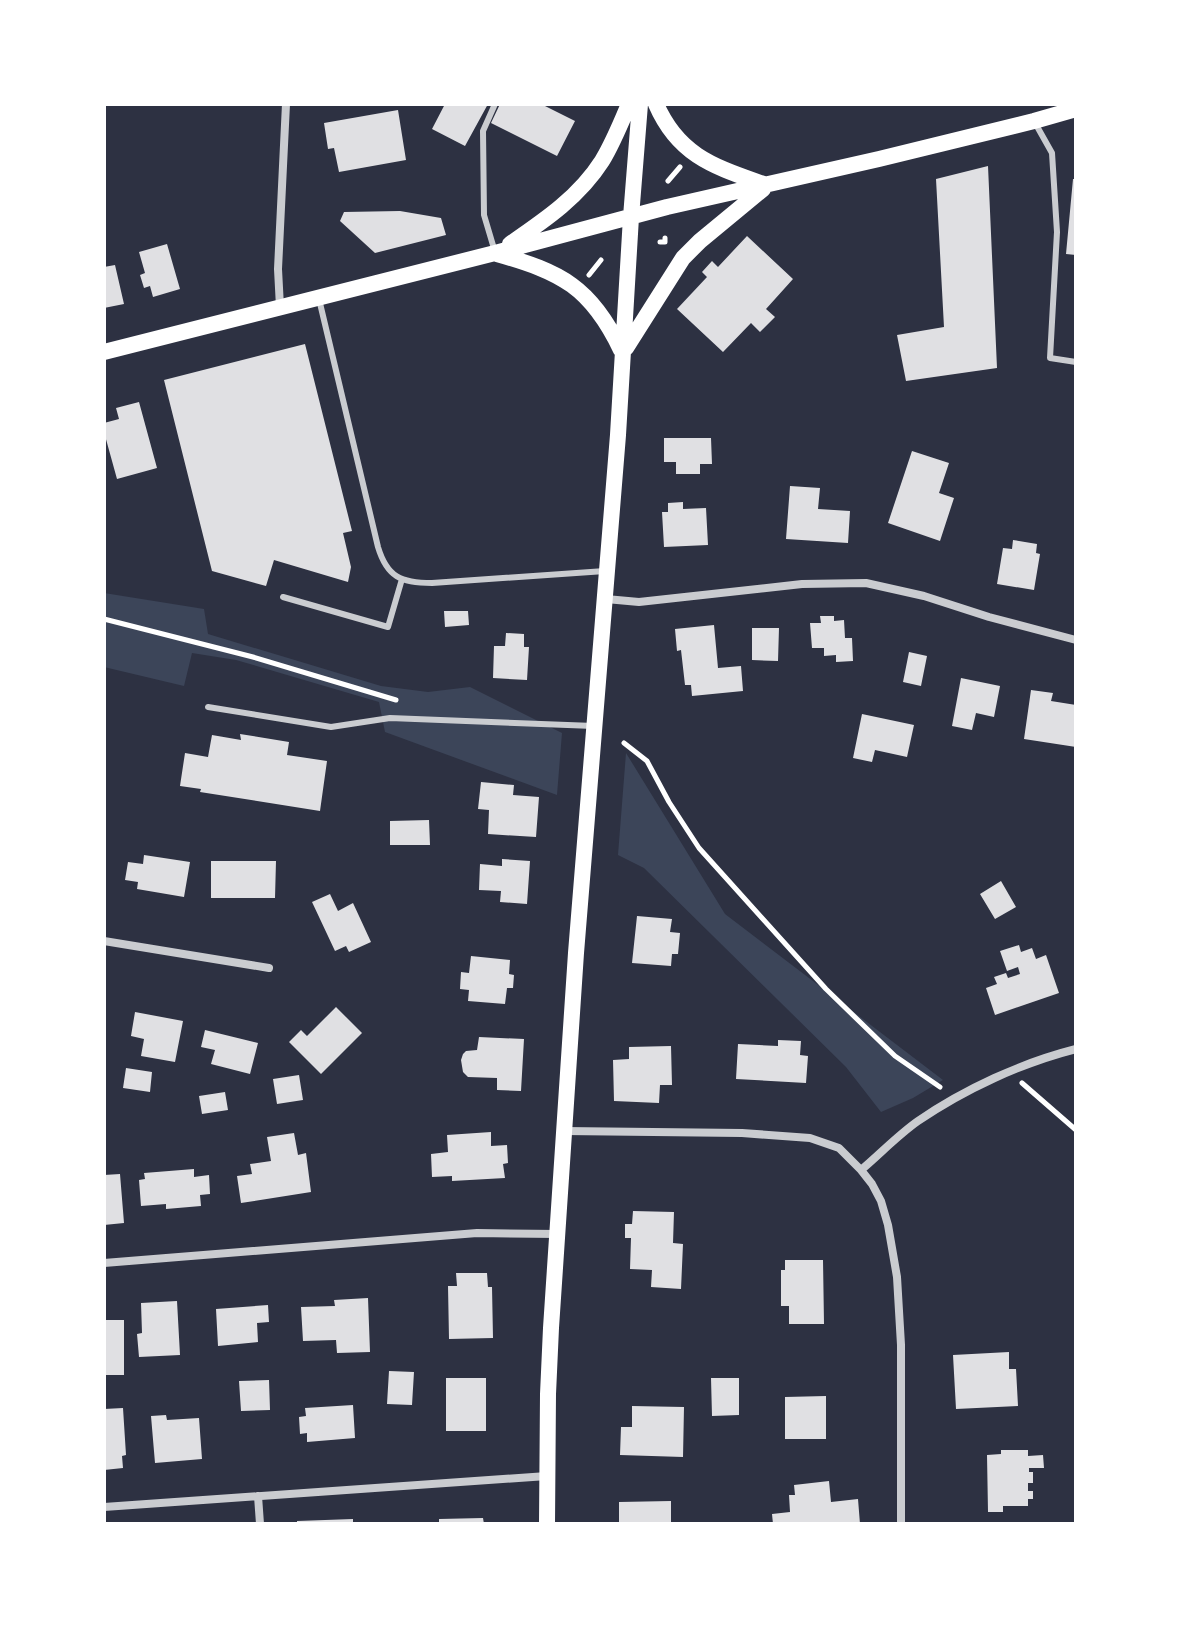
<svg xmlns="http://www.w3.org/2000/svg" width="1180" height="1628" viewBox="0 0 1180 1628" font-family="Poppins,sans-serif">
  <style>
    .green { fill: #3c4559 }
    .building { fill: #e0e0e3 }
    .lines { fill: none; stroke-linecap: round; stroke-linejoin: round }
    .path { stroke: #fff; stroke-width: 5 }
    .service { stroke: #caccd0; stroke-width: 6 }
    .minor { stroke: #caccd0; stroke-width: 8 }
    .secondary { stroke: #fff; stroke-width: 16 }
  </style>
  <rect width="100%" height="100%" fill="#2d3142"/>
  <!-- green -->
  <path class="green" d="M104,593L204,609L208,634L381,686L428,692L470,687L562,733L557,795L385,732L379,702L236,660L192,653L184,686L104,667Z
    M626,753L725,914L943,1080L913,1098L881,1112L846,1067L644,868L618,855Z"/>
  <!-- building -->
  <path class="building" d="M445,104H488L465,146L432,129Z
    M500,104H541L575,121L557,156L491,123Z
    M398,110L406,160L339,172L334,148L328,149L324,123Z
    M988,166L997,368L906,381L897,335L944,327L936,179Z
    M1073,179H1076V255L1066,254Z
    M400,211L441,218L446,235L375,253L340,221L344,212Z
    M747,236L793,279L766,309L775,317L760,332L751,323L723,352L677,309L707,277L702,272L712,261L718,267Z
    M167,244L180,289L153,297L150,286L144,288L140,275L145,273L139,252Z
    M115,265L124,304L104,308V267Z
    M305,344L352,531L343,533L351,567L348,582L274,560L266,586L212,571L164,380Z
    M139,402L157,468L117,479L104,432V423L119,419L116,408Z
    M664,438H711L712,464H700V474H676V462H664Z
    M912,451L949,463L939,493L954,498L940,541L888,523Z
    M790,486L820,488L818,509L850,511L848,543L786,539Z
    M683,502V509L706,508L708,545L664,547L662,512H668V503Z
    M1013,540L1037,544L1036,553L1040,554L1034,590L997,584L1003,548L1012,549Z
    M444,611H468L469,625L445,627Z
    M820,616H834V621L844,620L845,638H852L853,661L836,662V655L824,656V648H812L810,623H821Z
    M714,625L718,668L741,666L743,691L692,696L691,685H685L681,650L677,651L675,629Z
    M752,628H779L778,661L752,660Z
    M506,633L524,634V647H529L527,680L493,678L494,646H505Z
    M909,652L927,656L921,686L903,682Z
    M961,678L1000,686L994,717L976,713L972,730L952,726Z
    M1031,690L1053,693L1051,701L1076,705V747L1024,739Z
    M862,714L914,725L907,757L875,750L872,762L853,758Z
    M240,734L289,742L287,755L327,761L320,811L200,792L201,789L180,786L185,753L208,757L212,735L241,740Z
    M481,782L514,785L513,795L539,797L536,837L488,834L489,810L478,809Z
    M429,820L430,845H390V821Z
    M144,855L190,862L184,897L137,889L138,882L125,880L128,862L143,864Z
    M502,859L530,861L527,904L500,902L501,891L479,890L480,864L502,866Z
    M211,861H276L275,898H211Z
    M1001,881L1016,907L995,919L980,894Z
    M330,894L338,911L353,903L371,942L349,952L346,946L335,951L312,902Z
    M637,916L672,919L670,932L680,933L678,954H672L671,966L632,963Z
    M1019,945L1021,952L1032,948L1036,959L1046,955L1059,993L995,1015L986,988L997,984L994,977L1006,973L1008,978L1020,974L1018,967L1007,971L1000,951Z
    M471,956L510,960L509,974L514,975L513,988H507L505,1004L468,1001L469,990L460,989L461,972L469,973Z
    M336,1007L362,1033L321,1074L289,1042L301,1030L307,1036Z
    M135,1012L183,1021L175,1062L141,1056L144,1039L131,1036Z
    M205,1030L258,1043L250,1074L211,1064L215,1050L201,1047Z
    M479,1037L524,1039L521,1091L497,1090V1078L468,1077L463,1072L461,1060L463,1054L466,1051L477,1050Z
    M778,1040L801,1041L800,1055L808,1056L806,1083L736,1079L738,1044L778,1046Z
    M671,1046L672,1085H660L659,1103L614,1101L613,1060L629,1059V1047Z
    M126,1068L152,1072L150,1092L123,1088Z
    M299,1075L303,1100L277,1104L273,1079Z
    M225,1092L228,1110L202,1114L199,1096Z
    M491,1132V1146L507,1145L508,1163L503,1164L505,1178L452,1181V1176L432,1177L431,1154L448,1152L447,1135Z
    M294,1133L298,1155L306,1153L311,1192L241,1203L237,1176L252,1174L250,1164L271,1161L267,1137Z
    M194,1169V1177L209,1175L210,1194L200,1195L201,1206L166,1209V1204L141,1206L139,1180L145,1179L144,1173Z
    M120,1174L124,1223L104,1225V1175Z
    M633,1211L674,1212L673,1243L683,1244L681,1289L651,1287L652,1270L630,1269L631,1238H625V1224H632Z
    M785,1260H823L824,1324H789V1306H781V1270H785Z
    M456,1273H487L488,1287H492L493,1338L449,1339L448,1286H457Z
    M368,1298L370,1352L337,1353L336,1340L303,1341L301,1307L335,1306L334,1300Z
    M177,1301L180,1355L139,1357L137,1334L142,1333L141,1303Z
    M268,1305L269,1322L257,1323L258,1342L218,1346L216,1309Z
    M104,1320H124V1375H104Z
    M1009,1352V1369H1016L1018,1406L956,1409L953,1355Z
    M389,1371L414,1372L412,1405L387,1404Z
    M446,1378H486V1431H446Z
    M711,1378H739V1415L712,1416Z
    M269,1380L270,1410L241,1411L239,1381Z
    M826,1396V1439H785V1397Z
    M353,1405L355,1438L307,1442V1433L300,1434L299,1417L306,1416L305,1408Z
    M632,1406L684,1407L683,1457L620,1455L621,1427H632Z
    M123,1408L126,1455L122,1456L123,1468L104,1470V1409Z
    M166,1415L167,1420L199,1418L202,1459L155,1463L151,1416Z
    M1001,1450H1028V1456L1043,1455L1044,1468H1029V1472H1033V1483H1028V1491H1033V1499H1028V1506H1003V1512H988L987,1455L1001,1454Z
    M829,1481L831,1502L858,1499L860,1524H773L772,1514L790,1512L789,1495H795L794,1485Z
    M671,1501V1524H619V1502Z
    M483,1518L484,1524H439V1519Z
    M353,1519V1524H297V1521Z"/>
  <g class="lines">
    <!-- path -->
    <path class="path" d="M668,181L680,167
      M660,242H665V238
      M589,275L601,260
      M104,619L253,657L396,700
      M624,743L647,761L669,802L699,848L826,989L895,1056L940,1087
      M1022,1083L1076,1130"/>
    <!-- service -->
    <path class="service" d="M1034,121L1052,153L1057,232L1050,358L1076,362
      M495,252L484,215L483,131L495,104
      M319,299L378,547C387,577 401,583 432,583L605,571
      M283,597L388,627L402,579
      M208,707L331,727L390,718L594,726"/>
    <!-- minor -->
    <path class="minor" d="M280,307L278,269L286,104
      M606,599L639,602L802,584L866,583L924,596L989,617L1076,640
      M104,941L269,968
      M564,1131L742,1133L810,1138L839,1148L861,1170L872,1184L881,1201L888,1225L897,1277L901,1345V1524
      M861,1170C880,1154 898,1135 918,1121C965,1089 1021,1063 1076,1049
      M104,1263L477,1233L558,1234
      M258,1496L260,1524
      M104,1507L547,1476"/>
    <!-- secondary -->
    <path class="secondary" d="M656,104C679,157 716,167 766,185
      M510,244C545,220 579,197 602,161C613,143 621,123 629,104
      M497,254C561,272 591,287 621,350
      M626,348L683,258L700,241L763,189
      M104,352L495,253L667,207L879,159L1034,121L1076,109
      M547,1524L548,1394L551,1328L576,953L618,435L631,217L640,104"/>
  </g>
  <!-- border -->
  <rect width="1180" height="1628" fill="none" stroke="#ffffff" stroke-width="212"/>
</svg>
